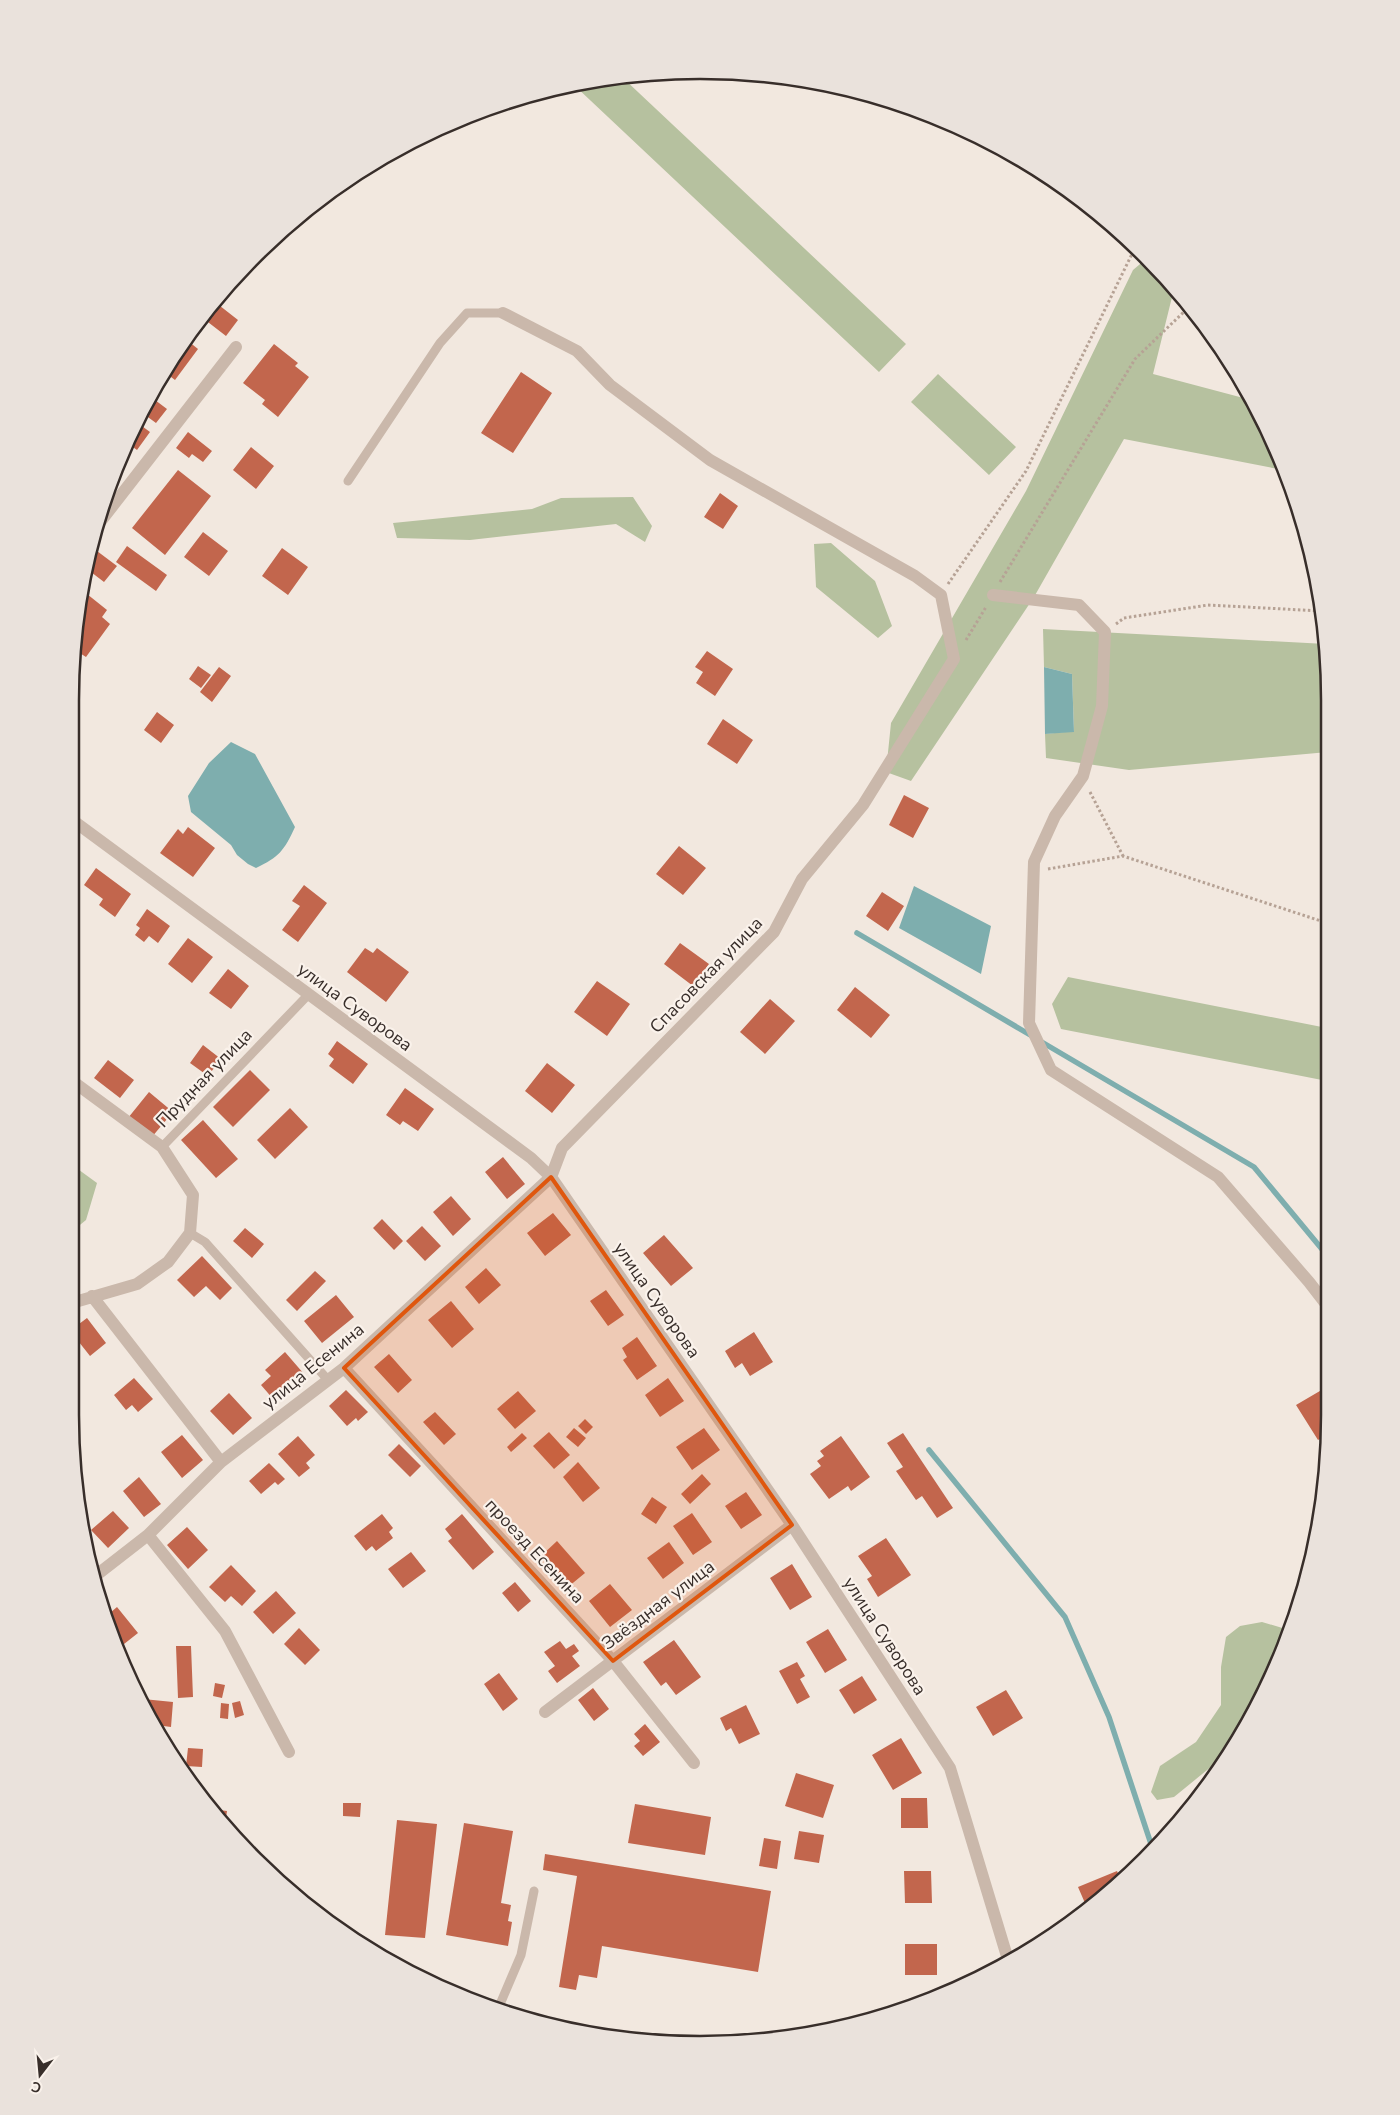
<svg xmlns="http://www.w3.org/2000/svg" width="1400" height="2115" viewBox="0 0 1400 2115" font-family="'Nunito Sans',sans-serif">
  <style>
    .green { fill: #b6c19f }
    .water { fill: #7eaeae }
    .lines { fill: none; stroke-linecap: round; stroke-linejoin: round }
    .stream { stroke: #7eaeae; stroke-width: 5.5 }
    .building { fill: #c2664d }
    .path { stroke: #b6a295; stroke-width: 3; stroke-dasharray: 2.5 2.5; stroke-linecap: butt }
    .lane { stroke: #cab8ab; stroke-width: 9 }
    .street { stroke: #cab8ab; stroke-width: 12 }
    .marked { fill: #df570e; fill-opacity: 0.2; stroke: #df570e; stroke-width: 4; stroke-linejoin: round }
    .labels { text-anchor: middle; stroke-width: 4.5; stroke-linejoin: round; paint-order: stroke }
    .street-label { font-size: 18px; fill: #382e2a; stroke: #faf2eb }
    .rim { fill: none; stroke: #382e2a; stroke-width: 2.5 }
  </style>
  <rect width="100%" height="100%" fill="#f2e8df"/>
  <!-- green -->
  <path class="green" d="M622,77L906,344L879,372L574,85Z
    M1146,259L1174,289L1153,374L1251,400L1265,422L1282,466L1278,469L1124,439L1034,597L911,781L886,772L891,723L1026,491L1133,270Z
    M938,374L1016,447L989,475L911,402Z
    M633,497L652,526L645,542L616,524L470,540L397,538L393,523L532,509L561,498Z
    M831,543L875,581L892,626L878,638L816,587L814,544Z
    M1043,629L1326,644L1328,752L1129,770L1046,758L1045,734L1074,731L1072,674L1044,667Z
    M1068,977L1327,1028V1081L1061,1029L1052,1004Z
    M75,1167L97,1183L86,1220L75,1229Z
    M1262,1622L1289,1630L1265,1693L1223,1757L1174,1797L1157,1800L1151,1792L1160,1766L1196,1742L1221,1705V1667L1226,1637L1240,1626Z"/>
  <!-- water -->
  <path class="water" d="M1044,667L1072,674L1074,732L1045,734Z
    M231,742L255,754L295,827C284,851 279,857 256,868L248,864L237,855L231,845L191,812L188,796L209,763Z
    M914,886L991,926L981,974L899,928Z"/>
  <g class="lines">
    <!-- stream -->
    <path class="stream" d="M857,933L1032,1036
      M1040,1041L1254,1167L1326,1254
      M929,1450L1065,1617L1109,1717L1153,1850"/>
  </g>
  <!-- building -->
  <path class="building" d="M215,302L238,320L226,336L204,319Z
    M188,341L198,349L175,380L167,374Z
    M274,344L298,363L295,366L309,377L278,417L262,404L265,400L243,383Z
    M521,372L552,393L513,453L481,433Z
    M151,397L167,409L156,423L141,412Z
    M135,421L150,432L137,450L126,442Z
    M188,432L212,451L203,462L192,454L189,458L176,448Z
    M251,447L274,466L256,489L233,470Z
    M178,470L211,496L165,555L132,528Z
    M720,493L738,506L723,529L704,517Z
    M203,532L228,551L209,576L184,557Z
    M127,546L167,575L156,591L116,562Z
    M282,548L308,567L288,595L262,576Z
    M97,551L117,566L104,582L87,569L88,563Z
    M87,594L107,610L102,617L110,624L86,657L75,650V617L78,607Z
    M707,651L733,669L715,696L696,683L703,672L695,667Z
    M198,666L211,675L201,688L189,679Z
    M219,667L231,676L212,702L200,692Z
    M157,712L174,725L161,743L144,730Z
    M723,719L753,740L737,764L707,744Z
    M904,795L929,808L913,838L889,825Z
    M188,827L215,848L193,877L160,853L178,829L183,834Z
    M679,846L706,868L683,895L656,874Z
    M96,868L131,894L115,917L99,905L103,899L84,885Z
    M304,885L327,903L298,942L282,930L300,906L292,901Z
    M882,892L904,906L888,931L866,916Z
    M147,909L170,926L158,943L149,936L144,942L135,935L140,928L136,925Z
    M188,938L213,957L192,983L168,964Z
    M680,943L709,964L693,986L664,964Z
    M365,948L373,953L377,948L409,972L386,1002L347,972Z
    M228,969L249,986L231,1009L209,993Z
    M597,981L630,1004L607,1036L574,1012Z
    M855,987L890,1015L871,1038L837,1010Z
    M770,999L795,1021L765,1054L740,1032Z
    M337,1041L368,1064L353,1084L329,1066L334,1059L328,1054Z
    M203,1045L221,1059L208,1076L190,1063Z
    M108,1060L134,1080L120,1098L94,1078Z
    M547,1063L575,1085L552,1113L525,1091Z
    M250,1070L270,1090L233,1127L213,1107Z
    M405,1088L434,1109L418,1131L403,1121L400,1125L386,1115Z
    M149,1092L173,1112L151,1138L128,1118Z
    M290,1108L308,1127L275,1159L257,1140Z
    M203,1120L238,1159L216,1178L181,1140Z
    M503,1157L525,1184L507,1199L485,1172Z
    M451,1196L471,1219L453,1236L433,1212Z
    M553,1213L571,1235L545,1256L527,1233Z
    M382,1219L403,1241L394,1250L373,1228Z
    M422,1226L441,1246L425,1261L406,1241Z
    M245,1228L264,1244L252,1258L233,1241Z
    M664,1235L693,1268L671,1286L643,1253Z
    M202,1256L232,1288L220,1300L206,1286L194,1297L177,1280Z
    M486,1268L501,1285L479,1304L465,1287Z
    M315,1271L326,1281L297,1311L286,1300Z
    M606,1290L624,1315L608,1326L590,1301Z
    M336,1295L354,1317L322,1343L304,1321Z
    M451,1301L474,1329L452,1348L428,1320Z
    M87,1318L106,1343L90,1356L75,1337V1327Z
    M754,1332L773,1362L750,1376L742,1363L735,1368L725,1351Z
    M637,1337L657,1366L637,1380L623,1360L627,1357L622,1348Z
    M285,1352L304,1374L274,1400L261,1385L271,1376L265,1370Z
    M389,1354L412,1380L398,1393L374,1367Z
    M134,1378L153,1399L138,1412L132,1405L126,1410L114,1395Z
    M668,1378L684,1401L660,1417L645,1395Z
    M1325,1388V1436L1318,1440L1296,1405Z
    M346,1390L368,1412L358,1421L356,1418L347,1426L329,1406Z
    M518,1391L536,1411L515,1429L497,1409Z
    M229,1393L252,1418L233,1435L210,1411Z
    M435,1412L456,1434L444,1445L423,1422Z
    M585,1419L593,1427L586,1434L578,1426Z
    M574,1428L586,1438L578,1447L566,1437Z
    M704,1428L720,1450L692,1470L676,1447Z
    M549,1432L570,1455L554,1469L533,1446Z
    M522,1433L527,1438L511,1452L507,1447Z
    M903,1433L953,1508L937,1518L922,1496L916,1500L896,1471L903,1467L887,1443Z
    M182,1435L203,1460L182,1478L161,1452Z
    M298,1436L315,1455L306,1463L310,1468L299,1477L278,1454Z
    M841,1436L870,1477L851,1491L848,1486L829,1499L810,1474L821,1466L817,1461L824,1456L820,1451Z
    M399,1444L421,1466L410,1477L388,1455Z
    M578,1462L600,1488L583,1502L563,1477Z
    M269,1463L285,1479L278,1485L275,1482L261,1494L249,1481Z
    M702,1474L711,1484L690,1504L681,1494Z
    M139,1477L161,1504L144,1517L123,1491Z
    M746,1492L762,1515L741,1529L725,1506Z
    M652,1497L667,1507L656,1524L641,1514Z
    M113,1511L129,1528L108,1548L91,1530Z
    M692,1513L712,1542L693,1555L673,1526Z
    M382,1514L393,1528L389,1532L393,1538L376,1551L372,1546L366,1551L354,1536Z
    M462,1514L494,1552L473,1570L448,1541L452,1538L445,1529Z
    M187,1527L208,1550L188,1569L167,1545Z
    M886,1538L911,1575L878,1597L867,1579L872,1576L858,1556Z
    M557,1541L585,1573L568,1587L540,1557Z
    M669,1542L684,1563L663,1579L647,1558Z
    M411,1552L426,1571L403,1588L388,1569Z
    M792,1564L812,1597L790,1610L770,1578Z
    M231,1565L256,1591L242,1606L231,1596L225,1602L209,1587Z
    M515,1582L531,1601L518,1612L502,1593Z
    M610,1584L632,1610L610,1627L589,1601Z
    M276,1591L296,1613L273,1634L253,1612Z
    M117,1607L138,1633L119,1648L104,1618Z
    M299,1628L320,1650L305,1665L284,1644Z
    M828,1629L847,1660L825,1673L806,1642Z
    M674,1640L701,1677L676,1695L666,1682L661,1686L643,1662Z
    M560,1641L566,1649L574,1644L579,1651L572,1656L580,1666L557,1683L548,1671L555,1666L544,1652Z
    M176,1646H191L193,1697L178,1698Z
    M797,1662L805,1676L800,1679L810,1697L797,1704L779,1671Z
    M499,1673L518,1699L503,1711L484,1684Z
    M862,1676L877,1700L854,1714L839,1690Z
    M215,1683L225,1685L222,1698L213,1696Z
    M593,1688L609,1709L594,1721L578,1700Z
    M1006,1690L1023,1718L993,1736L976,1707Z
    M143,1699L173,1702L171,1727L156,1725Z
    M240,1701L244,1715L235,1718L232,1703Z
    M221,1703L229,1704L228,1719L220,1718Z
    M746,1705L760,1734L739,1744L731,1728L726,1731L720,1718Z
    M645,1724L660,1742L643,1756L634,1746L640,1741L634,1734Z
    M901,1738L922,1773L893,1790L872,1755Z
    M188,1748L203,1749L202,1767L186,1766Z
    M796,1773L834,1785L823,1818L785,1806Z
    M901,1798H927L928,1828H901Z
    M343,1803H361L360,1817L343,1816Z
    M635,1804L711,1817L705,1855L628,1843Z
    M212,1809L227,1811L225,1825Z
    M397,1820L437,1824L425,1938L385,1935Z
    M464,1823L513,1831L501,1903L511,1905L508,1921L512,1922L508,1946L446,1935Z
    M799,1831L824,1835L819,1863L794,1859Z
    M764,1838L781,1841L777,1869L759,1866Z
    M545,1854L771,1891L758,1972L602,1946L597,1978L579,1975L576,1990L559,1987L577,1876L543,1870Z
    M904,1871H931L932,1903H905Z
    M1117,1871L1121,1880L1088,1910L1078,1887Z
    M285,1887L301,1889L300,1900Z
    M905,1944H937V1975H905Z"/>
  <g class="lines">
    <!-- path -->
    <path class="path" d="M1000,582L1135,359L1190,306
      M948,584L1026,471L1132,254L1137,250
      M1116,624L1124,618L1208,605L1321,611
      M966,640L986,607
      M1090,792L1123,856
      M1048,869L1123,856L1327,923"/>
    <!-- lane -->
    <path class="lane" d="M348,481L440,343L467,313H503
      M162,1147L308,995
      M190,1233L205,1242L328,1380
      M498,2009L521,1955L534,1891"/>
    <!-- street -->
    <path class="street" d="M97,526L236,347
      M993,595L1079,605L1105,632L1102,706L1083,776L1055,816L1034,862L1029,1023L1051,1070L1218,1177L1309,1282L1326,1304
      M75,822L531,1158L551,1177L792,1525L950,1768L1009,1963
      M75,1083L162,1147L193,1195L190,1233L168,1262L137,1284L75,1302
      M92,1296L221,1462
      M344,1368L613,1661L694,1763
      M148,1535L225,1631L289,1752
      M94,1577L148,1535L221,1462L344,1368L551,1177L562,1148L774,932L802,879L863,805L954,659L941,595L915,576L710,460L610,385L577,351L503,313
      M545,1712L792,1525"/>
  </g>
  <!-- marked area -->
  <path class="marked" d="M551,1177L792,1525L613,1661L344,1368Z"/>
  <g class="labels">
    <!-- street labels -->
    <g class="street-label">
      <text transform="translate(706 975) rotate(-46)" y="6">Спасовская улица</text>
      <text transform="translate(355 1007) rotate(36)" y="6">улица Суворова</text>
      <text transform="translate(204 1078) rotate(-46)" y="6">Прудная улица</text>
      <text transform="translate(657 1300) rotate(55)" y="6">улица Суворова</text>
      <text transform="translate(313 1366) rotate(-39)" y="6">улица Есенина</text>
      <text transform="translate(535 1551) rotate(47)" y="6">проезд Есенина</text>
      <text transform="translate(658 1605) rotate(-37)" y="6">Звёздная улица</text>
      <text transform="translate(885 1636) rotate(57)" y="6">улица Суворова</text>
    </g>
  </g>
  <!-- crop -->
  <path d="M0 0H1400V2115H0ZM700 79H700A621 621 0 0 1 1321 700V1415A621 621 0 0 1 700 2036H700A621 621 0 0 1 79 1415V700A621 621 0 0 1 700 79Z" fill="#eae2dc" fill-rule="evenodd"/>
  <path class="rim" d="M700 79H700A621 621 0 0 1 1321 700V1415A621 621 0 0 1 700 2036H700A621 621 0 0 1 79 1415V700A621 621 0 0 1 700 79Z"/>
  <!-- north arrow -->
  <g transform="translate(40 2075) rotate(196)" stroke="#faf2eb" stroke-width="4" paint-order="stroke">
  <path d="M0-4L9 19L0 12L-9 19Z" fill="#382e2a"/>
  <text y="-8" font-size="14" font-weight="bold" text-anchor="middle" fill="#382e2a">С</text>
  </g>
</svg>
